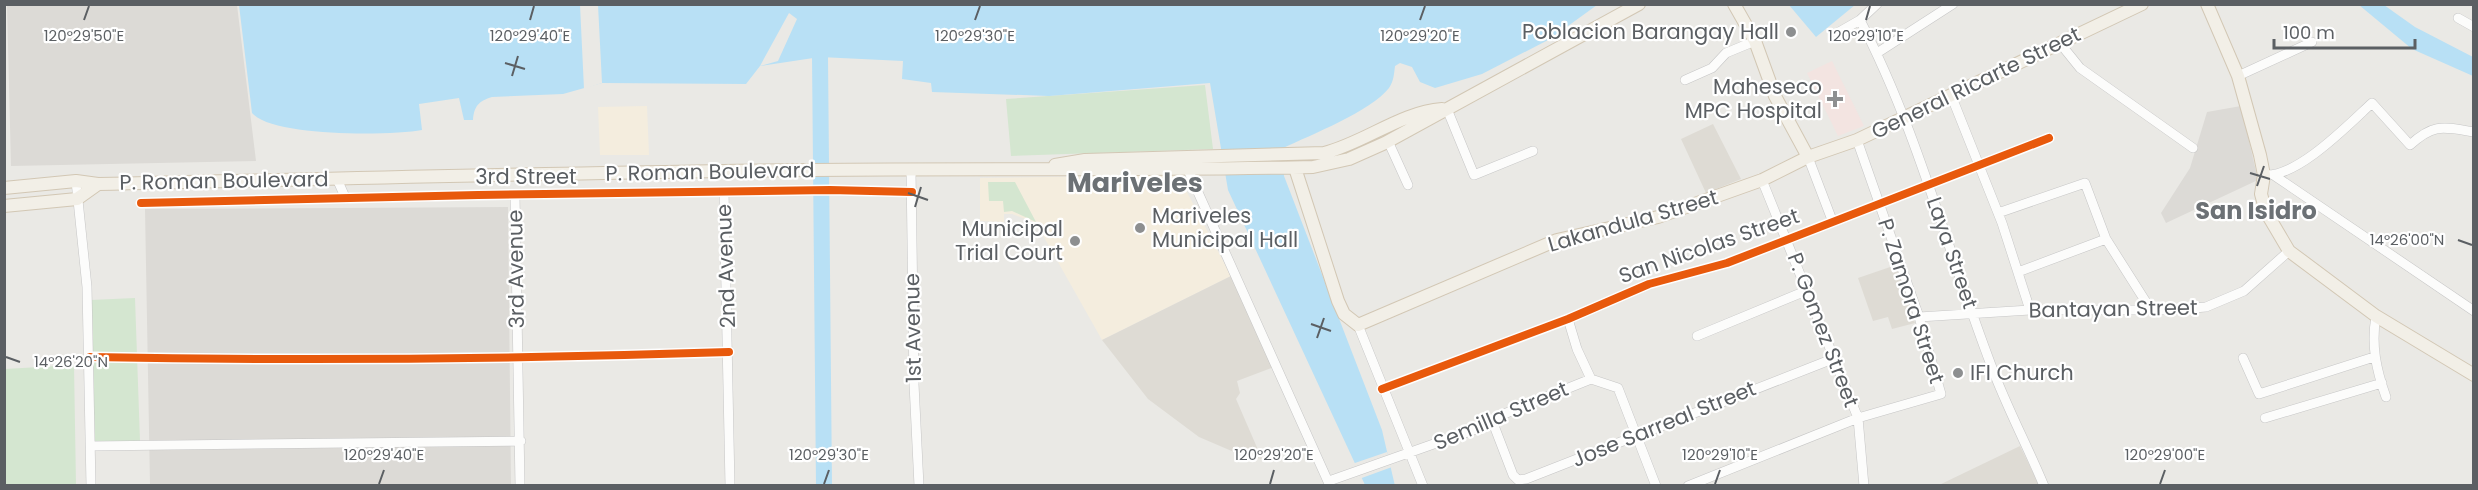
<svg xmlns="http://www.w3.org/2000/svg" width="2478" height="490" viewBox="0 0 2478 490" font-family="Poppins,sans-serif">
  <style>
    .commercial { fill: #f4edde }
    .industrial { fill: #dcdad6 }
    .education { fill: #dedbd4 }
    .medical { fill: #f3e4e1 }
    .green { fill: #d4e6d0 }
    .water { fill: #b8e0f5 }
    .pier { fill: #eae9e5 }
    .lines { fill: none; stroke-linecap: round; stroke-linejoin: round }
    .stream { stroke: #b8e0f5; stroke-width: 3 }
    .river { stroke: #b8e0f5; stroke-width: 16 }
    .minor-casing { stroke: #c6c6c6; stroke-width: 10 }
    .major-casing { stroke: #d2c7b4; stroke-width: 14 }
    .minor { stroke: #fcfcfb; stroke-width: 9 }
    .major { stroke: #f2efe7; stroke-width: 12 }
    .cycleway-casing { stroke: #fff; stroke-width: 11 }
    .cycleway { stroke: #e8590c; stroke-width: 8 }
    .ticks { fill: none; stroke: #5b5f63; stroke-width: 2 }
    .poi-dot { fill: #8d8f90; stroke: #fff; stroke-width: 2 }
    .labels { text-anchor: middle; stroke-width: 4.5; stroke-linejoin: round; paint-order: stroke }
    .poi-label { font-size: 21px; fill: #5b5f63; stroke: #fff; text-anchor: end }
    .street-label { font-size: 21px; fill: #5b5f63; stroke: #fff }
    .quarter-label { font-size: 24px; font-weight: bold; fill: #6c7175; stroke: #fff }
    .district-label { font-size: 27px; font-weight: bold; fill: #6c7175; stroke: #fff }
    .ticks-label { font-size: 15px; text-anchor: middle; fill: #5b5f63; stroke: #fff; stroke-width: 4.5; stroke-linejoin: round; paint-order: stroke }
  </style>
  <rect width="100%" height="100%" fill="#eae9e5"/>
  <!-- commercial -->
  <path class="commercial" d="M647,106L649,155H600L598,107Z
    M1178,175L1231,276L1102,340L1036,223L1012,214H1004V222L980,221V178Z"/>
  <!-- industrial -->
  <path class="industrial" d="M7,5H237L256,161L11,166Z
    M2241,106L2258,180L2166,223L2161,213L2190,168L2207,112Z
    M508,207L511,485H150L145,209Z"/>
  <!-- education -->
  <path class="education" d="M1713,124L1741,179L1706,193L1681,139Z
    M1896,265L1915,323L1892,329L1888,317L1873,321L1858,278Z
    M1231,276L1274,367L1237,381L1240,393L1236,399L1262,459L1241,455L1199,437L1148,399L1102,340Z
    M2020,446L2039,485L1937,486Z"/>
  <!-- medical -->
  <path class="medical" d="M1832,61L1864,126L1838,136L1807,73Z"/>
  <!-- green -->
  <path class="green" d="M1205,85L1213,149L1011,156L1006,99Z
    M988,182H1015L1036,222L1012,211L1004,212L1003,201H989Z
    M135,298L140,441L94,442L91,300Z
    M74,365L76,485H5V369Z"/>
  <!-- water -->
  <path class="water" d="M239,5H1597L1550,39L1482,74L1435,88L1420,82L1412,67L1400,63L1395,66C1394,73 1394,81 1389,88C1371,111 1311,135 1283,148L1284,176L1382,430L1395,486L1365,485L1228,190L1210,83L1049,96L932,92L931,83L902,79L903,61L820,57L760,66L746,84L602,83L563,94L492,97C479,101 474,106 473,120H464L459,98L419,104L422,130C390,136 272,137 252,113Z
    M1789,5H1855L1816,37Z
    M2359,5H2384L2415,27L2473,57V76L2412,49Z"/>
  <!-- pier -->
  <path class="pier" d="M580,5H598L602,83L584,89Z
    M789,13L797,19L778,61L760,66Z
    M1387,452L1392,467L1359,479L1352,464Z"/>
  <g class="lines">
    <!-- stream -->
    <path class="stream" d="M4,153V169"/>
    <!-- river -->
    <path class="river" d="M820,57L824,486"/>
    <defs>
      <path id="minor" d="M2458,18L2474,27
        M1860,20C1917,129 1947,250 1991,365C2006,406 2027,445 2044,486
        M1839,32L1860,20L1877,4
        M2059,42L2080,68L2193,148
        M1877,53L1953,4
        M2238,76L2312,42
        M1685,80L1712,68L1726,53L1755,41
        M1951,95L2002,223L2030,310
        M1447,109L1474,175L1533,151
        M1388,141L1408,185
        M1808,157L1832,220
        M911,170L914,384L919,486
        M1188,170L1330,486
        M2264,175C2297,178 2348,125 2372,103L2410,145C2434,123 2443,127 2474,132
        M2275,176L2474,311
        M337,179L346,199
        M1762,180L1858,418L1864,486
        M76,181L87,287L91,486
        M724,191L730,486
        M515,196L520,486
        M141,203L478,195L830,190L912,192
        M1998,213L2085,183L2106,239L2151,310
        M2018,272L2106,239
        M2376,316C2371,345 2376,369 2386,397
        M1919,317L2030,310H2169L2206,307L2244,291L2289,251
        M1568,319L1577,349L1591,379L1618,388L1656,486
        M1358,325L1423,486
        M1697,336L1808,290
        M90,357C303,361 516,359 729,352
        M2243,358L2259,394L2374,357
        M1382,389L1568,319L1649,284L1727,263L2049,138
        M2265,418L2382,383
        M1493,423L1513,475L1518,480L1526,479L1835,358
        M91,446L521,441
        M1329,481L1493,423L1499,416L1591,379
        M1688,486L1858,418L1941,394L1919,317L1857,140"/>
      <path id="major" d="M1734,4L1755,41L1775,96L1808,157
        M2207,4L2238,76L2260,155L2264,175L2261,194L2266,212L2289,251L2376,316L2474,375
        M1055,165L1085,160L1324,153C1364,143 1401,112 1442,109
        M1295,168L1338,301L1344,314L1358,325L1557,240L1658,217L1762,180L1808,157L1857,140L2142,4
        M4,188L76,181L98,184C336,179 574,172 812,170C979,168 1146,171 1313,167L1349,159L1385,143L1639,4
        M4,206L77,199L98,184"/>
    </defs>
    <!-- minor casing -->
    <use href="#minor" class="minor-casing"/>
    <!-- major casing -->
    <use href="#major" class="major-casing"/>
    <!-- minor -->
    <use href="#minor" class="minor"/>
    <!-- major -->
    <use href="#major" class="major"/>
    <defs>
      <path id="cycleway" d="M141,203L478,195L830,190L912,192
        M90,357C303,361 516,359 729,352
        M1382,389L1568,319L1649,284L1727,263L2049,138"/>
    </defs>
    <!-- cycleway casing -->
    <use href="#cycleway" class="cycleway-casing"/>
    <!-- cycleway -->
    <use href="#cycleway" class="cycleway"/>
  </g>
  <!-- ticks -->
  <path class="ticks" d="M84,20L89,6M530,20L534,6M975,20L980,6M1420,20L1425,6M1866,20L1870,6M505,63L525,69M512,76L518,56M2250,173L2270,179M2257,186L2264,166M908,193L928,200M915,207L921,187M2458,240L2472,245M1311,324L1331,331M1317,338L1324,318M6,357L20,362M379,484L384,470M824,484L829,470M1270,484L1274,470M1715,484L1720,470M2160,484L2165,470"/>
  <!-- markers -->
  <g class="poi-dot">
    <circle cx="1791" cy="32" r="6"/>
    <path d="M1832 90h6v6h6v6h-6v6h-6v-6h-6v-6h6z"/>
    <circle cx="1140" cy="228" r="6"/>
    <circle cx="1075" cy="241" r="6"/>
    <circle cx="1958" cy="373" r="6"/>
  </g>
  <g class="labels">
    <!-- poi labels -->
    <g class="poi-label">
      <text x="1779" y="39">Poblacion Barangay Hall</text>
      <text x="1822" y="94">Maheseco<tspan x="1822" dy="24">MPC Hospital</tspan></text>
      <text x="1152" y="223" text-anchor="start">Mariveles<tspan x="1152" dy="24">Municipal Hall</tspan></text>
      <text x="1063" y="236">Municipal<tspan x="1063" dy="24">Trial Court</tspan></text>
      <text x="1970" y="380" text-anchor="start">IFI Church</text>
    </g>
    <!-- street labels -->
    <g class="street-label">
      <text transform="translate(1976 83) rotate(-26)" y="7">General Ricarte Street</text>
      <text transform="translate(710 172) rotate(-1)" y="7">P. Roman Boulevard</text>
      <text x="526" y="184">3rd Street</text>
      <text transform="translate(224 181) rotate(-1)" y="7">P. Roman Boulevard</text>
      <text transform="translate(1633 221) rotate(-16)" y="7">Lakandula Street</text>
      <text transform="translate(1709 246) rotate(-19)" y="7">San Nicolas Street</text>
      <text transform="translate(1952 253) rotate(71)" y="7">Laya Street</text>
      <text transform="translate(726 266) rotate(-92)" y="7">2nd Avenue</text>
      <text transform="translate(516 269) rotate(-91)" y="7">3rd Avenue</text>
      <text transform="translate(1911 301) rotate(72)" y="7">P. Zamora Street</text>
      <text transform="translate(2113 309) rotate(-1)" y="7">Bantayan Street</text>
      <text transform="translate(913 328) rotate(-91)" y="7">1st Avenue</text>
      <text transform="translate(1823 330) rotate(69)" y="7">P. Gomez Street</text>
      <text transform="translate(1501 416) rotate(-23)" y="7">Semilla Street</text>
      <text transform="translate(1664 424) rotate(-22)" y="7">Jose Sarreal Street</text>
    </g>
    <!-- quarter labels -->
    <g class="quarter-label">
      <text x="2256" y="219">San Isidro</text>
    </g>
    <!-- district labels -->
    <g class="district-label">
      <text x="1135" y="192">Mariveles</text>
    </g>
  </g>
  <g class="ticks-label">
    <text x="84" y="41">120°29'50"E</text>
    <text x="530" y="41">120°29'40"E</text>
    <text x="975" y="41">120°29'30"E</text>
    <text x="1420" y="41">120°29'20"E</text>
    <text x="1866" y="41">120°29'10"E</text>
    <text x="2407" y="245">14°26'00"N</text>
    <text x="71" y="367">14°26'20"N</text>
    <text x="384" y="460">120°29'40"E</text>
    <text x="829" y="460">120°29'30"E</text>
    <text x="1274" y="460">120°29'20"E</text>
    <text x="1720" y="460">120°29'10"E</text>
    <text x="2165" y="460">120°29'00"E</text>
  </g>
  <!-- border -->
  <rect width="2478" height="490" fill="none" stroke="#5b5f63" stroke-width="12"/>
  <!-- scale -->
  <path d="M2274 39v9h141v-9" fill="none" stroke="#5b5f63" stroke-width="3"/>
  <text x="2283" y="39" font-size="18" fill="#5b5f63" stroke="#ffffff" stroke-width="4.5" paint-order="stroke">100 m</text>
</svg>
